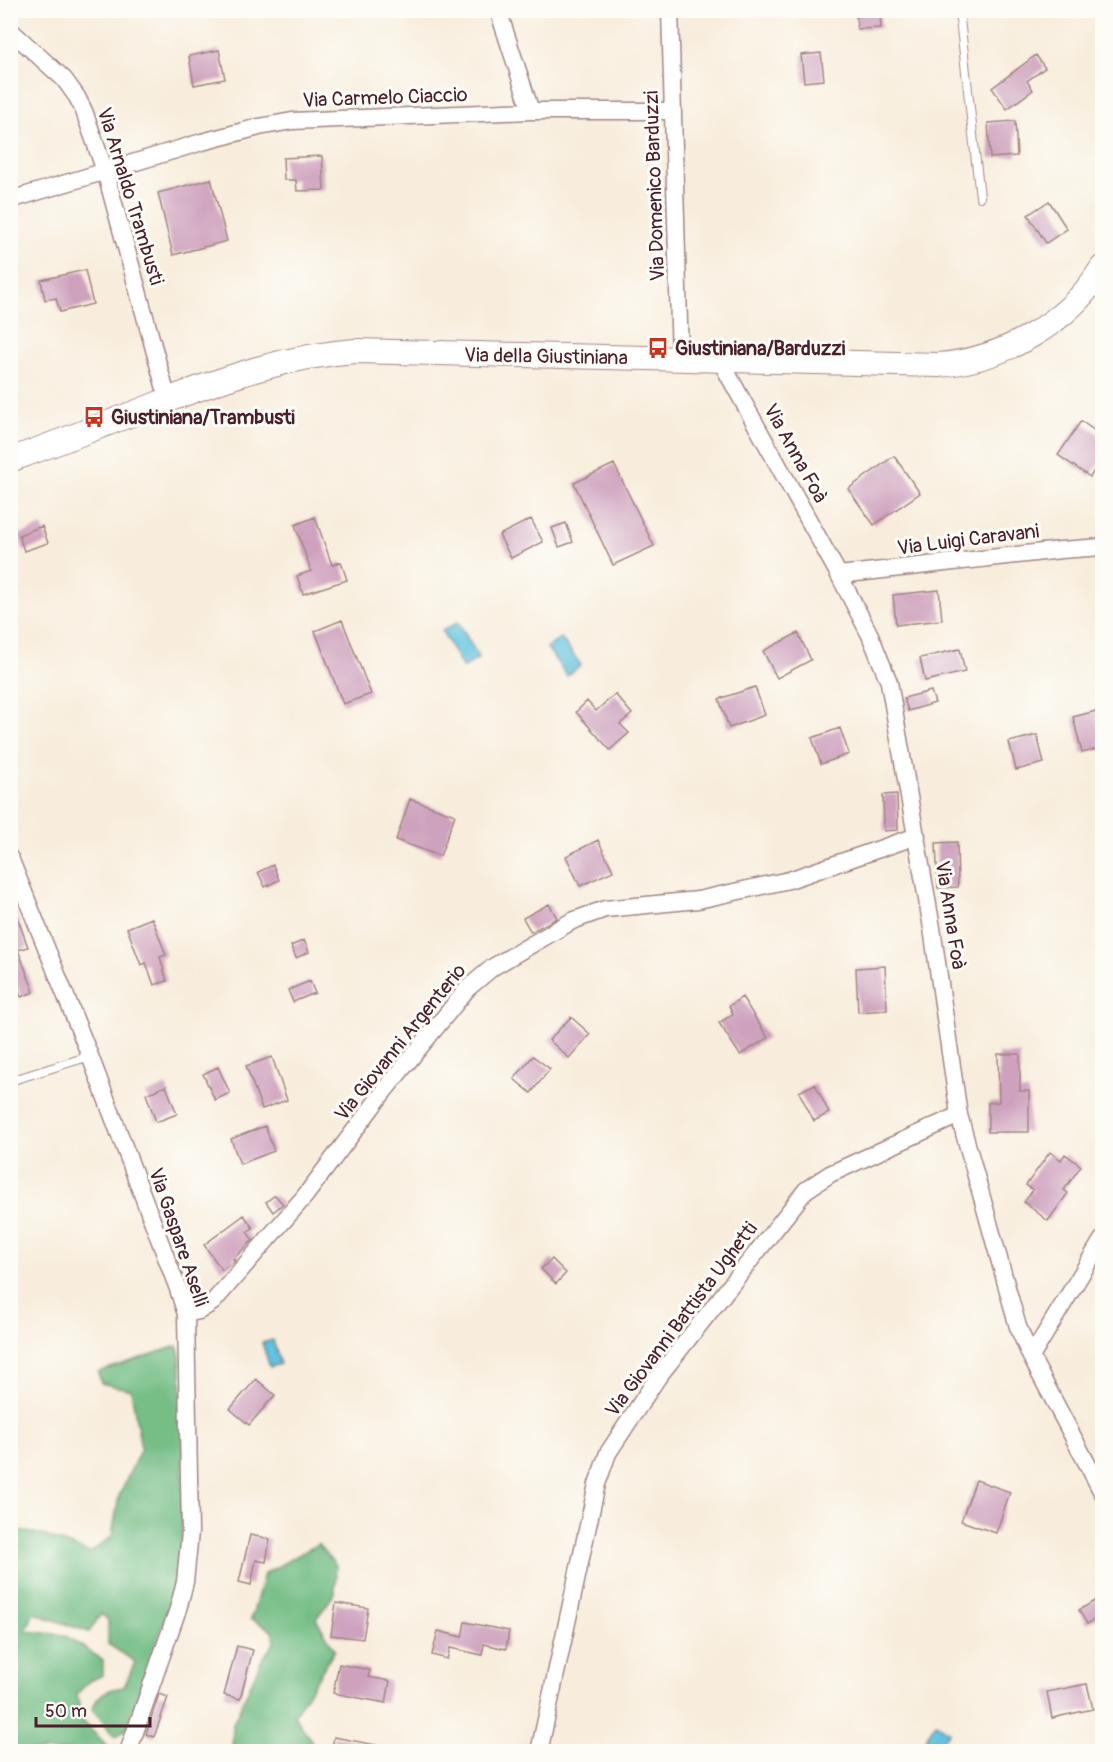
<svg xmlns="http://www.w3.org/2000/svg" width="1113" height="1762" viewBox="0 0 1113 1762" font-family="Pangolin,sans-serif">
  <style>
    .forest { fill: #74be86; stroke: #5f6e58; stroke-width: 1.5 }
    .water { fill: #61c3df; stroke: #567185; stroke-width: 1.5 }
    .building { fill: #cea1bd }
    .lines { fill: none; stroke-linecap: round; stroke-linejoin: round }
    .lane-casing { stroke: #a18684; stroke-width: 10 }
    .street-casing { stroke: #a18684; stroke-width: 19 }
    .secondary-casing { stroke: #a18684; stroke-width: 26 }
    .lane { stroke: #fff; stroke-width: 8 }
    .street { stroke: #fff; stroke-width: 16 }
    .secondary { stroke: #fff; stroke-width: 24 }
    .labels { text-anchor: middle; stroke-width: 6; stroke-linejoin: round; paint-order: stroke }
    .street-label { font-size: 20px; fill: #4a1f2b; stroke: #fdfcf7 }
    .poi-label { font-size: 20px; font-weight: bold; fill: #4a1f2b; stroke: #fdfcf7; text-anchor: start }
  </style>
  <rect width="100%" height="100%" fill="#fdfcf7"/>
  <filter id="ink" filterUnits="userSpaceOnUse"><feTurbulence type="fractalNoise" baseFrequency=".0167" numOctaves="2"/><feDisplacementMap in="SourceGraphic" scale="12" xChannelSelector="R" yChannelSelector="G"/><feConvolveMatrix kernelMatrix="1 2 1 2 8 2 1 2 1" color-interpolation-filters="sRGB"/></filter>
  <filter id="wash" filterUnits="userSpaceOnUse"><feTurbulence type="fractalNoise" baseFrequency=".008" numOctaves="4" result="noise"/><feDisplacementMap in="SourceGraphic" scale="24" xChannelSelector="R" yChannelSelector="G"/><feGaussianBlur stdDeviation="1.35" result="paint"/><feColorMatrix in="noise" values="0 0 0 0 0 0 0 0 0 0 0 0 0 0 0 0 0 1.4 0 .05"/><feComposite in="paint" operator="in"/></filter>
  <g filter="url(#wash)">
    <rect width="100%" height="100%" fill="#f8eddc"/>
    <!-- forest -->
    <path class="forest" d="M177,1346L180,1355L184,1434L181,1563L177,1585L126,1729L115,1737L92,1709C99,1693 107,1689 124,1687L135,1662L108,1644V1620L101,1614L89,1632L34,1613L26,1631L64,1635L103,1660V1675L89,1681L77,1694L81,1719L111,1751H11L10,1530L40,1534L90,1553L112,1536L119,1496L141,1448L131,1390L101,1383L98,1372Z
      M318,1544L336,1565L335,1593L316,1619L335,1650L294,1715L318,1751H232L233,1724L261,1661L274,1643L272,1630L251,1619L264,1574Z"/>
    <!-- water -->
    <path class="water" d="M458,622L479,658L463,668L442,631Z
      M561,638L581,665L567,676L547,648Z
      M273,1340L280,1364L270,1367L262,1343Z
      M936,1723L949,1732L936,1751H917Z"/>
    <g id="blocks">
      <!-- building -->
      <path class="building" d="M856,10H880L881,28L857,29Z
        M219,50L225,79L194,85L189,56Z
        M821,53L824,80L804,82L801,55Z
        M1036,55L1045,68L1027,81L1033,90L1007,109L992,88Z
        M1015,121L1017,156L990,158L988,123Z
        M322,156L324,190L297,191L296,180H284L283,158Z
        M211,179L227,241L173,255L158,193Z
        M1049,201L1067,229L1046,243L1028,215Z
        M85,270L93,304L60,312L56,298L45,300L41,280Z
        M1081,421L1102,436V459L1090,477L1058,455Z
        M894,456L920,493L874,525L848,489Z
        M614,464L654,546L613,565L574,483Z
        M315,517L332,565L341,562L347,580L303,594L297,576L311,571L295,525Z
        M531,519L543,542L511,558L499,535Z
        M566,523L573,542L559,547L552,528Z
        M42,526L48,543L24,551L19,535Z
        M939,590L942,620L896,625L893,595Z
        M342,620L371,694L343,704L315,631Z
        M798,633L811,660L777,678L763,651Z
        M960,649L965,672L925,681L920,658Z
        M755,687L765,715L729,728L719,699Z
        M931,691L935,703L908,711L904,698Z
        M615,694L632,714L620,724L629,733L610,750L576,712L587,701L596,711Z
        M1096,711L1098,720L1102,719V748L1082,753L1073,717Z
        M840,728L849,754L821,764L812,738Z
        M1037,735L1044,763L1016,770L1009,742Z
        M897,794L898,830L884,831L883,795Z
        M410,799L455,815L440,856L396,840Z
        M598,840L613,871L580,886L566,856Z
        M957,842L958,887L938,888L936,843Z
        M273,865L279,880L265,887L258,872Z
        M10,903H12L28,947L18,950L34,992L21,997L16,984L10,986Z
        M549,904L557,918L531,932L523,918Z
        M152,918L166,955L160,957L167,981L154,985L146,963L141,965L127,928Z
        M304,940L309,952L296,958L291,946Z
        M885,966L887,1010L858,1012L856,968Z
        M310,981L315,993L293,1002L288,990Z
        M742,997L768,1038L740,1055L719,1023L733,1014L729,1006Z
        M571,1017L590,1034L569,1058L549,1040Z
        M998,1054H1020V1091H1029V1132H988V1103L999,1102Z
        M533,1056L550,1069L531,1093L514,1079Z
        M272,1057L287,1100L262,1109L246,1066Z
        M218,1067L230,1093L215,1100L203,1074Z
        M815,1084L829,1113L814,1121L799,1092Z
        M166,1086L177,1114L156,1122L146,1094Z
        M265,1126L274,1151L240,1164L231,1139Z
        M1050,1152L1061,1160L1065,1154L1081,1166L1064,1190L1068,1193L1048,1221L1024,1202L1033,1190L1026,1185Z
        M275,1195L283,1204L273,1212L266,1202Z
        M244,1215L253,1228L247,1232L253,1240L233,1259L235,1261L222,1270L204,1245Z
        M552,1259L566,1273L556,1284L541,1269Z
        M256,1379L275,1395L249,1425L230,1409Z
        M976,1480L1010,1492L996,1533L961,1521Z
        M250,1535L270,1539L266,1562L256,1560L251,1585L239,1582Z
        M1102,1597V1615L1087,1624L1079,1610Z
        M336,1603L368,1608L363,1639L331,1635Z
        M465,1622L509,1631L506,1649L484,1644L482,1655L450,1648L447,1659L432,1655L438,1631L462,1637Z
        M237,1646L253,1650L240,1699L224,1695Z
        M339,1664L370,1670L368,1677L390,1681L386,1703L333,1693Z
        M1087,1684L1093,1709L1052,1718L1047,1692Z
        M159,1694L168,1697L154,1737L146,1734Z
        M334,1737L376,1745L375,1752H331Z"/>
    </g>
  </g>
  <g filter="url(#ink)">
    <use href="#blocks" fill-opacity="0" stroke="#a18684" stroke-width="1.5"/>
    <g class="lines">
      <defs>
        <path id="lane" d="M959,10L980,197
          M10,1081L90,1056"/>
        <path id="street" d="M498,10L531,111
          M670,10L680,359
          M10,30L64,79L77,97L84,111L105,171L168,400
          M10,200L202,142L259,127L292,121L531,111H673
          M720,360L839,575L870,635L889,682L932,928L959,1115L1018,1327L1031,1357L1102,1492
          M839,575L1061,550L1102,547
          M10,858L90,1056L178,1289L186,1314L190,1532L185,1582L178,1609L128,1752
          M186,1314L199,1311L213,1302L305,1196L385,1090L468,988L493,967L572,921L605,909L698,900L789,880L917,836
          M1031,1357L1102,1240
          M539,1752L597,1484L608,1453L658,1377L806,1190L830,1174L959,1115"/>
        <path id="secondary" d="M10,460C62,441 114,421 165,401C228,377 287,356 355,351L938,365C1002,360 1068,324 1102,268"/>
      </defs>
      <!-- lane casing -->
      <use href="#lane" class="lane-casing"/>
      <!-- street casing -->
      <use href="#street" class="street-casing"/>
      <!-- secondary casing -->
      <use href="#secondary" class="secondary-casing"/>
      <!-- lane -->
      <use href="#lane" class="lane"/>
      <!-- street -->
      <use href="#street" class="street"/>
      <!-- secondary -->
      <use href="#secondary" class="secondary"/>
    </g>
  </g>
  <!-- icons -->
  <defs>
    <symbol id="bus-bare" viewBox="-9 -9 18 18"><path d="M-5-6H5V4H4V6H2V4H-2V6H-4V4H-5ZM-3.5-4V0h7V-4ZM-3.5 1.2v1.5H-2V1.2ZM2 1.2v1.5H3.5V1.2Z" fill="#c8321e" stroke="#fdfcf7" stroke-width="2.5" paint-order="stroke"/></symbol>
  </defs>
  <g fill-rule="evenodd">
    <use href="#bus-bare" x="643" y="333" width="30" height="30"/>
    <use href="#bus-bare" x="79" y="402" width="30" height="30"/>
  </g>
  <g class="labels">
    <!-- street labels -->
    <g class="street-label">
      <text transform="translate(385 97) rotate(-2)" y="7">Via Carmelo Ciaccio</text>
      <text transform="translate(654 186) rotate(-92)" y="7">Via Domenico Barduzzi</text>
      <text transform="translate(131 196) rotate(73)" y="7">Via Arnaldo Trambusti</text>
      <text transform="translate(546 356) rotate(1)" y="7">Via della Giustiniana</text>
      <text transform="translate(796 453) rotate(61)" y="7">Via Anna Foà</text>
      <text transform="translate(968 539) rotate(-7)" y="7">Via Luigi Caravani</text>
      <text transform="translate(951 915) rotate(81)" y="7">Via Anna Foà</text>
      <text transform="translate(400 1042) rotate(-51)" y="7">Via Giovanni Argenterio</text>
      <text transform="translate(179 1237) rotate(71)" y="7">Via Gaspare Aselli</text>
      <text transform="translate(681 1319) rotate(-53)" y="7">Via Giovanni Battista Ughetti</text>
    </g>
    <!-- poi labels -->
    <g class="poi-label">
      <text x="675" y="355">Giustiniana/Barduzzi</text>
      <text x="111" y="424">Giustiniana/Trambusti</text>
    </g>
  </g>
  <!-- margin -->
  <rect width="1113" height="1762" fill="none" stroke="#fdfcf7" stroke-width="36"/>
  <!-- scale -->
  <path d="M36 1717v9h114v-9" fill="none" stroke="#4a1f2b" stroke-width="3"/>
  <text x="45" y="1717" font-size="18" fill="#4a1f2b" stroke="#fdfcf7" stroke-width="4.5" paint-order="stroke">50 m</text>
</svg>
